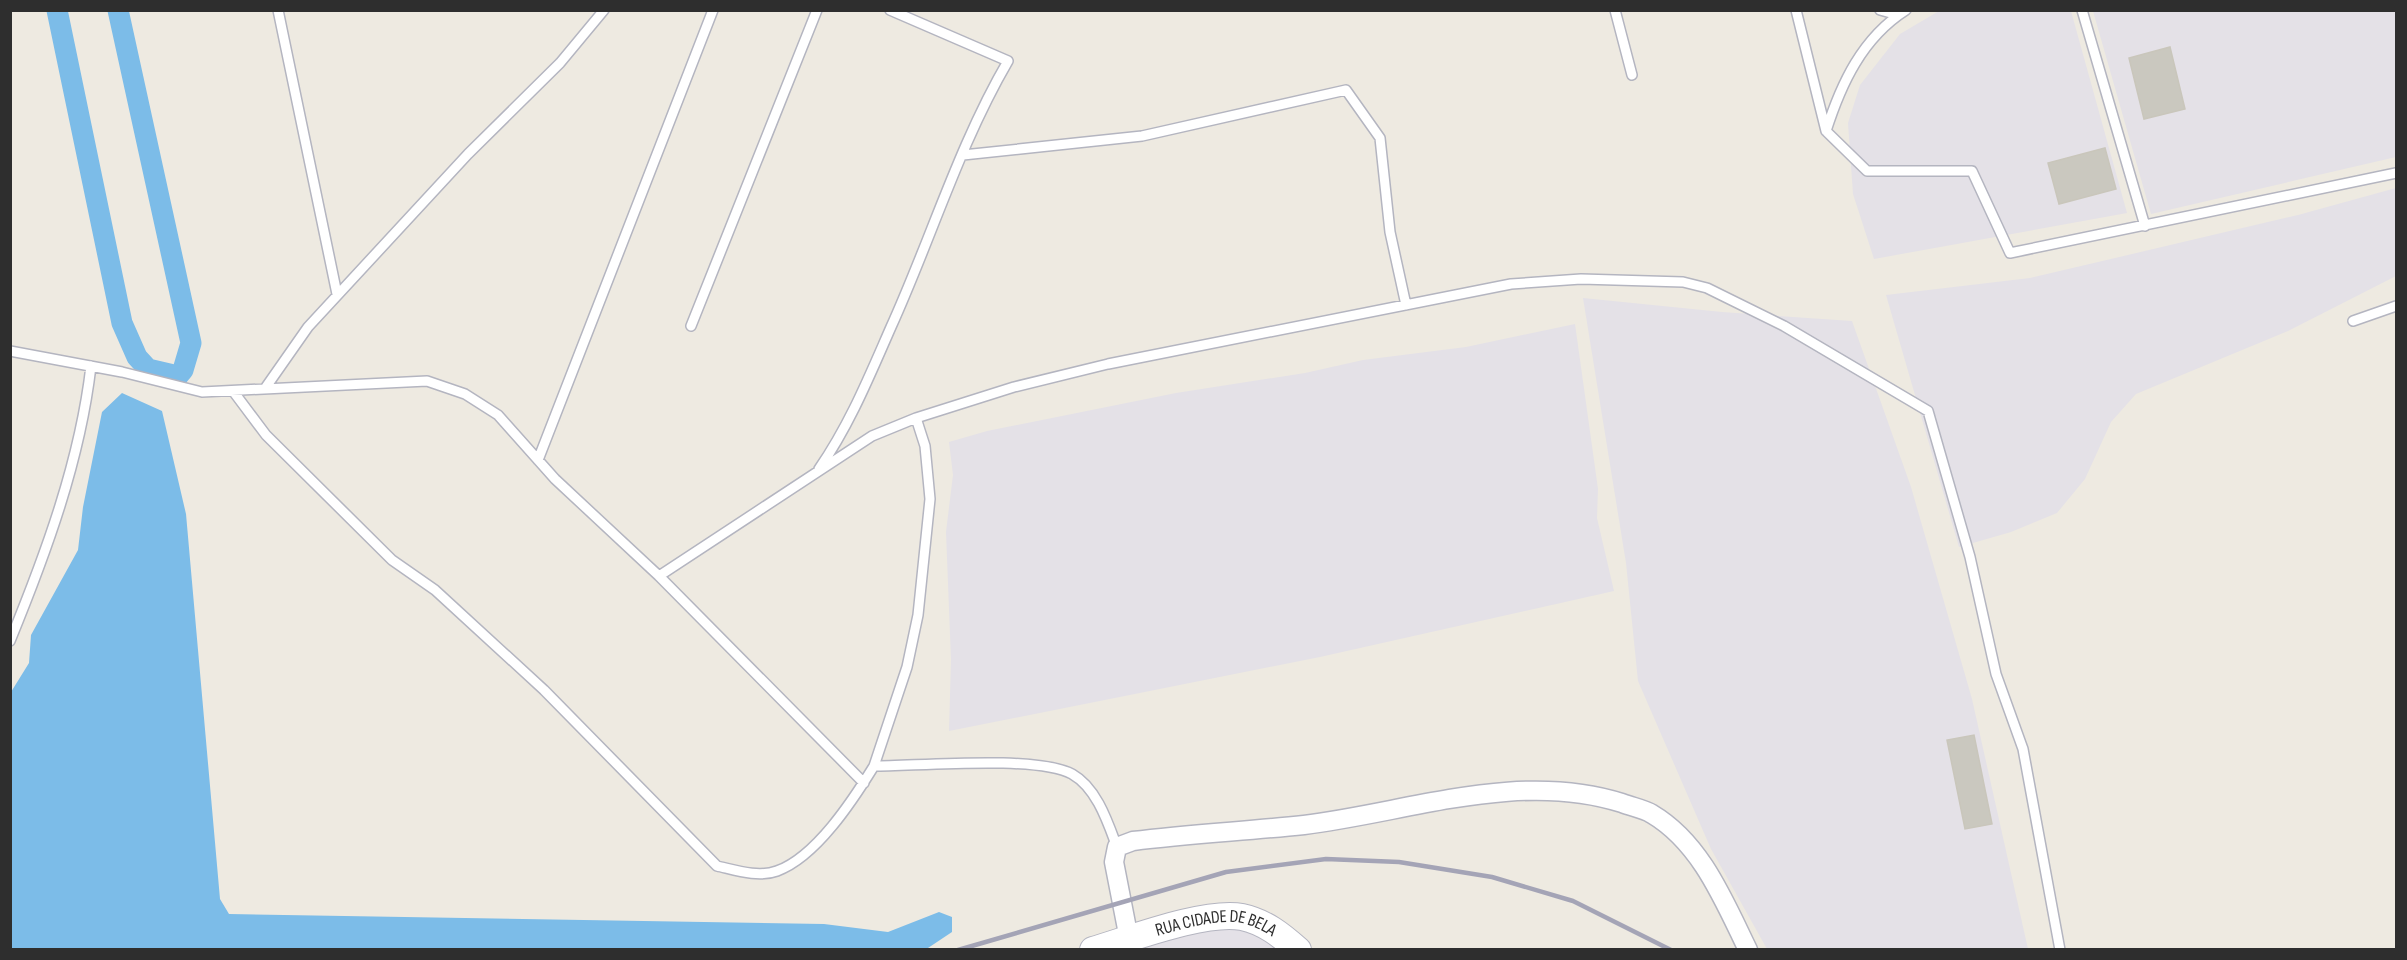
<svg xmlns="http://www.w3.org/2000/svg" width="2407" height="960" viewBox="0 0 2407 960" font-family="'Sofia Sans Condensed',sans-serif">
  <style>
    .industrial { fill: #e4e1e7 }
    .water { fill: #7cbce8 }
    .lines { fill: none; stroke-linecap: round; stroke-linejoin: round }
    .canal { stroke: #7cbce8; stroke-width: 21 }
    .building { fill: #cac8bf; stroke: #c9c6bb; stroke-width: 1.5 }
    .lane-casing { stroke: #b4b5c0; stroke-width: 12 }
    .street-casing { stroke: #b4b5c0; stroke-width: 21 }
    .secondary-casing { stroke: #b4b5c0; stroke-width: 28 }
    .lane { stroke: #fff; stroke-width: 9 }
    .street { stroke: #fff; stroke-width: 18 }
    .secondary { stroke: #fff; stroke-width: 26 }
    .rail { stroke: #a4a4b6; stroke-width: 4.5 }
    .labels { text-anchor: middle; stroke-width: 6; stroke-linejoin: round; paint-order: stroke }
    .street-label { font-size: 18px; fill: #2e2e2e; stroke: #fff }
  </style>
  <rect width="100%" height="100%" fill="#eeeae1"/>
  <!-- industrial -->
  <path class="industrial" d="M1939,11H2071L2127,213L1874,259L1853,194L1848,123L1860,85L1900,34Z
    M2093,11H2396V157L2151,214Z
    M2396,188V276L2288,331L2136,394L2111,422L2085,479L2057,513L2011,532L1959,547L1886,295L2030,278L2298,215Z
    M1583,298L1722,312L1852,321L1911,487L1972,699L2028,949H1767L1711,849L1638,681L1626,563Z
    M1575,324L1598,489L1597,518L1614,591L1320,657L949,731L951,660L946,532L953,475L949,442L987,431L1176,393L1305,373L1363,360L1466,347Z
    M1241,917L1298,950H1093Z"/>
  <!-- water -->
  <path class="water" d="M122,393L162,411L186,514L220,899L229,914L824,924L888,932L939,912L952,917V932L925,950L11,949V692L29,663L31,635L78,550L83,507L102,412Z"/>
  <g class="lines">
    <!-- canal -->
    <path class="canal" d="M57,10L122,323L137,357L148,369L178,376L183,370L191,343L118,10"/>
  </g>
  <!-- building -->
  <path class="building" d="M2170,47L2185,109L2144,119L2129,58Z
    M2105,148L2116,189L2059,204L2048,163Z
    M1974,735L1992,824L1965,829L1947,740Z"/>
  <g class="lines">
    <defs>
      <path id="lane" d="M278,10L337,294
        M1615,10L1632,75
        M1796,10L1826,131L1867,171H1972L2010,253L2396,173
        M1880,10L1898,15
        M2082,10L2145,226
        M1826,131C1841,84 1862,38 1906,10
        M963,155L1142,136L1346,90L1380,138L1390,232L1406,305
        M2353,321L2396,306
        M691,326L817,10
        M10,351L122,372L202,392L427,381L465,394L498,415L555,479L659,576L872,436L916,418L1014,387L1108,364L1511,284L1581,279L1683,282L1707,288L1784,326L1928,411L1970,557L1996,674L2023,749L2060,950
        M266,387L308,327L468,154L560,63L604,10
        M233,391L266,435L392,560L435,590L544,690L717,866C735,870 758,878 777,871C816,857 853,800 874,766C919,766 1036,755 1072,774C1097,788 1108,823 1117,847
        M538,460L713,10
        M819,469C850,424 869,377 891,327C931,239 959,145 1008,61L890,10
        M659,576L864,783
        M10,641C46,553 80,461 91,366
        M874,766L907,667L918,615L930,499L925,446L916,418"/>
      <path id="street" d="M1129,939L1114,862L1117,847L1133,841C1190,834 1247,831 1304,825C1409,812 1519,770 1622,803C1632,807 1644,809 1652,814C1701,843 1724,901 1748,950"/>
      <g id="secondary">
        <path id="s1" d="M1093,950C1130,939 1206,910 1242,917C1265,922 1281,935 1298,950"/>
      </g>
    </defs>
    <!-- lane casing -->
    <use href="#lane" class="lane-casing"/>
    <!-- street casing -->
    <use href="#street" class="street-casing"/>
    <!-- secondary casing -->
    <use href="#secondary" class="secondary-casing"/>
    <!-- lane -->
    <use href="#lane" class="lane"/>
    <!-- street -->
    <use href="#street" class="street"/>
    <!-- secondary -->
    <use href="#secondary" class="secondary"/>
    <!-- rail -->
    <path class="rail" d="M958,950L1226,872L1326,859L1399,862L1492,877L1573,901L1671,950"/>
  </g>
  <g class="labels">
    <!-- street labels -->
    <g class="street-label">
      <text dy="6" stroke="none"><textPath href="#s1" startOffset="128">RUA CIDADE DE BELA</textPath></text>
    </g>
  </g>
  <!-- border -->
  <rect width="2407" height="960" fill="none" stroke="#2e2e2e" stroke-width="24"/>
</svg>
